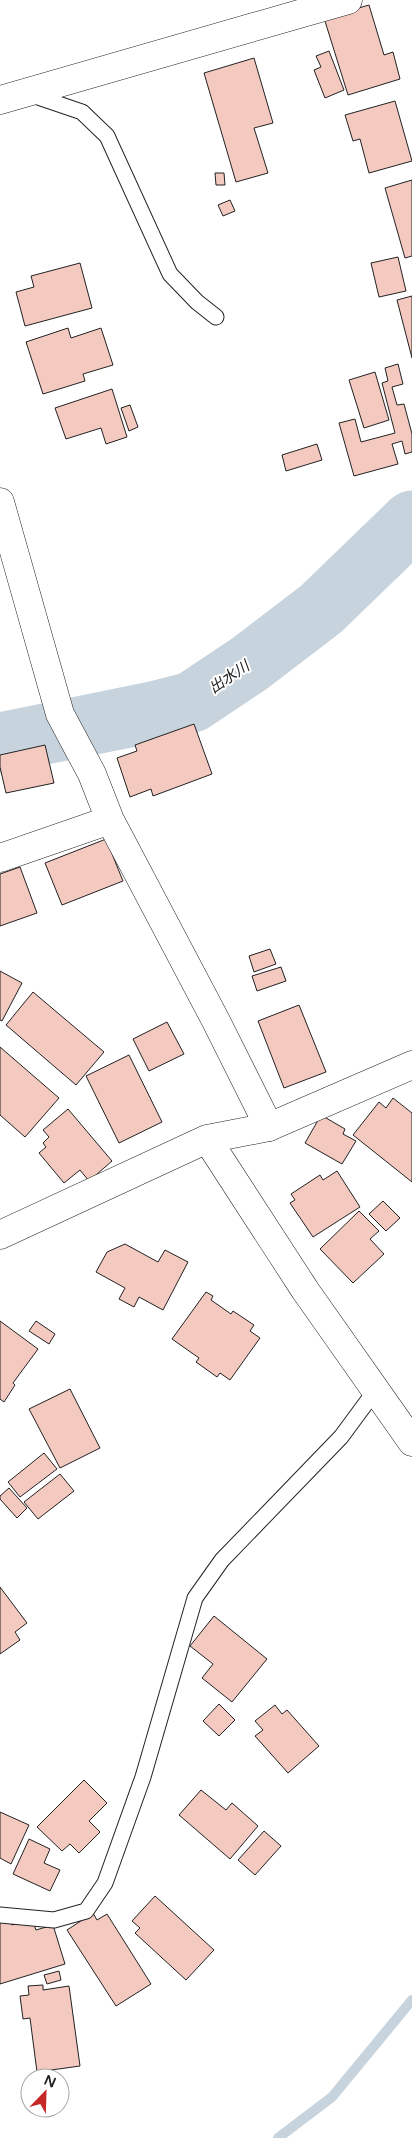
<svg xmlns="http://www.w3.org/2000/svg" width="412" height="2138" viewBox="0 0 412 2138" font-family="'Varela Round','Noto Sans JP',sans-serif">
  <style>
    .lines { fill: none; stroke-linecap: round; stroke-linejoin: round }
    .stream { stroke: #c7d3dd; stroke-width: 10 }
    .river { stroke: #c7d3dd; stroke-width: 61 }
    .building { fill: #f3c9c0; stroke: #222 }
    .lane-casing { stroke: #222; stroke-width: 17 }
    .street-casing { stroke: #222; stroke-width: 29 }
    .secondary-casing { stroke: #222; stroke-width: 29 }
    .lane { stroke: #fff; stroke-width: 15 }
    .street { stroke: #fff; stroke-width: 28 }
    .secondary { stroke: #fff; stroke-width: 28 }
    .labels { text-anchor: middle; stroke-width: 4; stroke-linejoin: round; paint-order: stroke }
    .water-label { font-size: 15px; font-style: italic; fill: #222; stroke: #fff }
  </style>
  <rect width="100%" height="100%" fill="#fff"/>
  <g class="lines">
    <!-- stream -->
    <path class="stream" d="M278,2138L332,2097L412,2000"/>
    <!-- river -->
    <path class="river" d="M0,743L153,712L192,702L249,664L321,609L412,521"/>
  </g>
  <!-- building -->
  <path class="building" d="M369,5L384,55L393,52L400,79L348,95L324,18Z
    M329,51L344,90L325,98L314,70L321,67L316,56Z
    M254,58L273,123L254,128L268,173L236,182L204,73Z
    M395,101L412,161L369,173L360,139L353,141L345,115Z
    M215,173H224L225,185H216Z
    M412,180V256L405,258L385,188Z
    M230,200L235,211L223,216L218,205Z
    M398,257L406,291L379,297L371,263Z
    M80,263L92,308L25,326L16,292L34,287L31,276Z
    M412,296V358L397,300Z
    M68,328L71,338L101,328L113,365L83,374L85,381L43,394L26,342Z
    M398,364L403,384L392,387L397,405L404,404L412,434V452L405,454L402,441L392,444L398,464L354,476L339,423L355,419L361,442L395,433L382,383L388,381L385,368Z
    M375,372L389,420L364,428L349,380Z
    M112,389L127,437L106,444L101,428L66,439L55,408Z
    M130,405L138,427L129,431L121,408Z
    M317,444L322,460L286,471L282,455Z
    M194,724L212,774L153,796L151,789L130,797L117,758L137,751L135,745Z
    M45,745L54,783L6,793L0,767V755Z
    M106,839L123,881L62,905L45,863Z
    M20,867L37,913L0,926V874Z
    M270,949L276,964L254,972L249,956Z
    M281,967L286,981L257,991L252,976Z
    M0,971L22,983L2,1021L0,1020Z
    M33,992L104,1052L76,1085L6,1025Z
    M299,1005L326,1072L284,1088L258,1021Z
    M167,1022L184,1054L149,1071L133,1039Z
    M0,1047L59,1098L25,1137L0,1115Z
    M129,1055L162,1122L119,1143L86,1076Z
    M393,1098L412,1113V1182L353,1135L379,1102L386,1108Z
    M68,1109L112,1161L89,1181L80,1170L64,1183L39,1153L46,1147L43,1143L49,1137L43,1130Z
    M321,1115L345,1129L343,1134L356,1141L342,1164L305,1143Z
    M337,1171L360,1207L313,1237L290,1203L295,1200L291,1194L320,1175L323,1180Z
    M383,1201L400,1218L386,1231L369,1214Z
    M359,1211L379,1231L370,1239L384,1254L353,1283L320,1249Z
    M125,1244L158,1262L165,1250L188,1262L163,1310L139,1297L134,1307L119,1299L125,1288L96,1272L107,1252Z
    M206,1292L213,1296L211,1300L231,1314L233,1311L254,1325L250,1331L260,1338L230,1380L220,1373L217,1377L196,1362L199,1358L172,1339Z
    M0,1321L38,1349L13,1383L15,1385L4,1402L0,1399Z
    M36,1321L55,1334L49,1344L29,1331Z
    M70,1389L100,1448L60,1468L29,1409Z
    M44,1453L57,1469L20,1497L8,1482Z
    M60,1474L74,1491L38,1519L24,1502Z
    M9,1488L27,1508L17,1518L0,1499V1496Z
    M0,1587L27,1623L15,1632L20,1640L0,1654Z
    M214,1616L267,1659L232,1702L202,1678L213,1664L190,1646Z
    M219,1704L235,1720L219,1736L203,1721Z
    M275,1705L282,1714L287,1710L319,1746L288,1773L255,1736L263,1730L255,1721Z
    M84,1780L107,1803L89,1821L100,1832L79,1853L70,1844L62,1851L37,1827Z
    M201,1790L226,1810L232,1803L258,1826L230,1859L179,1815Z
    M0,1812L29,1825L11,1864L0,1858Z
    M264,1831L281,1846L255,1875L238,1860Z
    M29,1839L50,1849L44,1863L60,1870L50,1891L13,1874Z
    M155,1896L214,1950L186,1980L135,1933L140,1928L132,1921Z
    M93,1913L97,1920L107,1914L151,1984L116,2006L67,1930Z
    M32,1919L36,1930L53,1925L65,1964L0,1984V1922L9,1920L12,1925Z
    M59,1971L61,1980L47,1984L44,1975Z
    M43,1985V1990L69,1986L80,2066L37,2072L30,2018L23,2019L20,1996L29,1995L28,1986Z"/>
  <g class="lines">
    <defs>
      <path id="lane" d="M29,94L82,112L107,136L170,274L197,302L216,317
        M0,1915L54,1920L86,1911L105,1883L143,1777L195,1598L222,1560L341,1437L375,1391"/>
      <path id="street" d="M0,100L348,0
        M0,502L60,714L92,774L110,820L216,1021L269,1127
        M0,858L110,820"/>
      <path id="secondary" d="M207,1139L305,1290L412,1442
        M0,1235L207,1139L269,1127L412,1065"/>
    </defs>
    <!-- lane casing -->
    <use href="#lane" class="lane-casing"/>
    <!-- street casing -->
    <use href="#street" class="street-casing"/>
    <!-- secondary casing -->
    <use href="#secondary" class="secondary-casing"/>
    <!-- lane -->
    <use href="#lane" class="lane"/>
    <!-- street -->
    <use href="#street" class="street"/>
    <!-- secondary -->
    <use href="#secondary" class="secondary"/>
  </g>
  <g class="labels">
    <!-- water labels -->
    <g class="water-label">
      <text transform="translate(229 677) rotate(-34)" y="5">出水川</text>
    </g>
  </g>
  <!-- north arrow -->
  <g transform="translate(45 2093) rotate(23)"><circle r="24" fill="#ffffff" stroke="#a7a7a7"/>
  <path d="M0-4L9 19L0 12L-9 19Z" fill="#c62828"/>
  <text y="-8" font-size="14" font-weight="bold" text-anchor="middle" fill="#222222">N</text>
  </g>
</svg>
